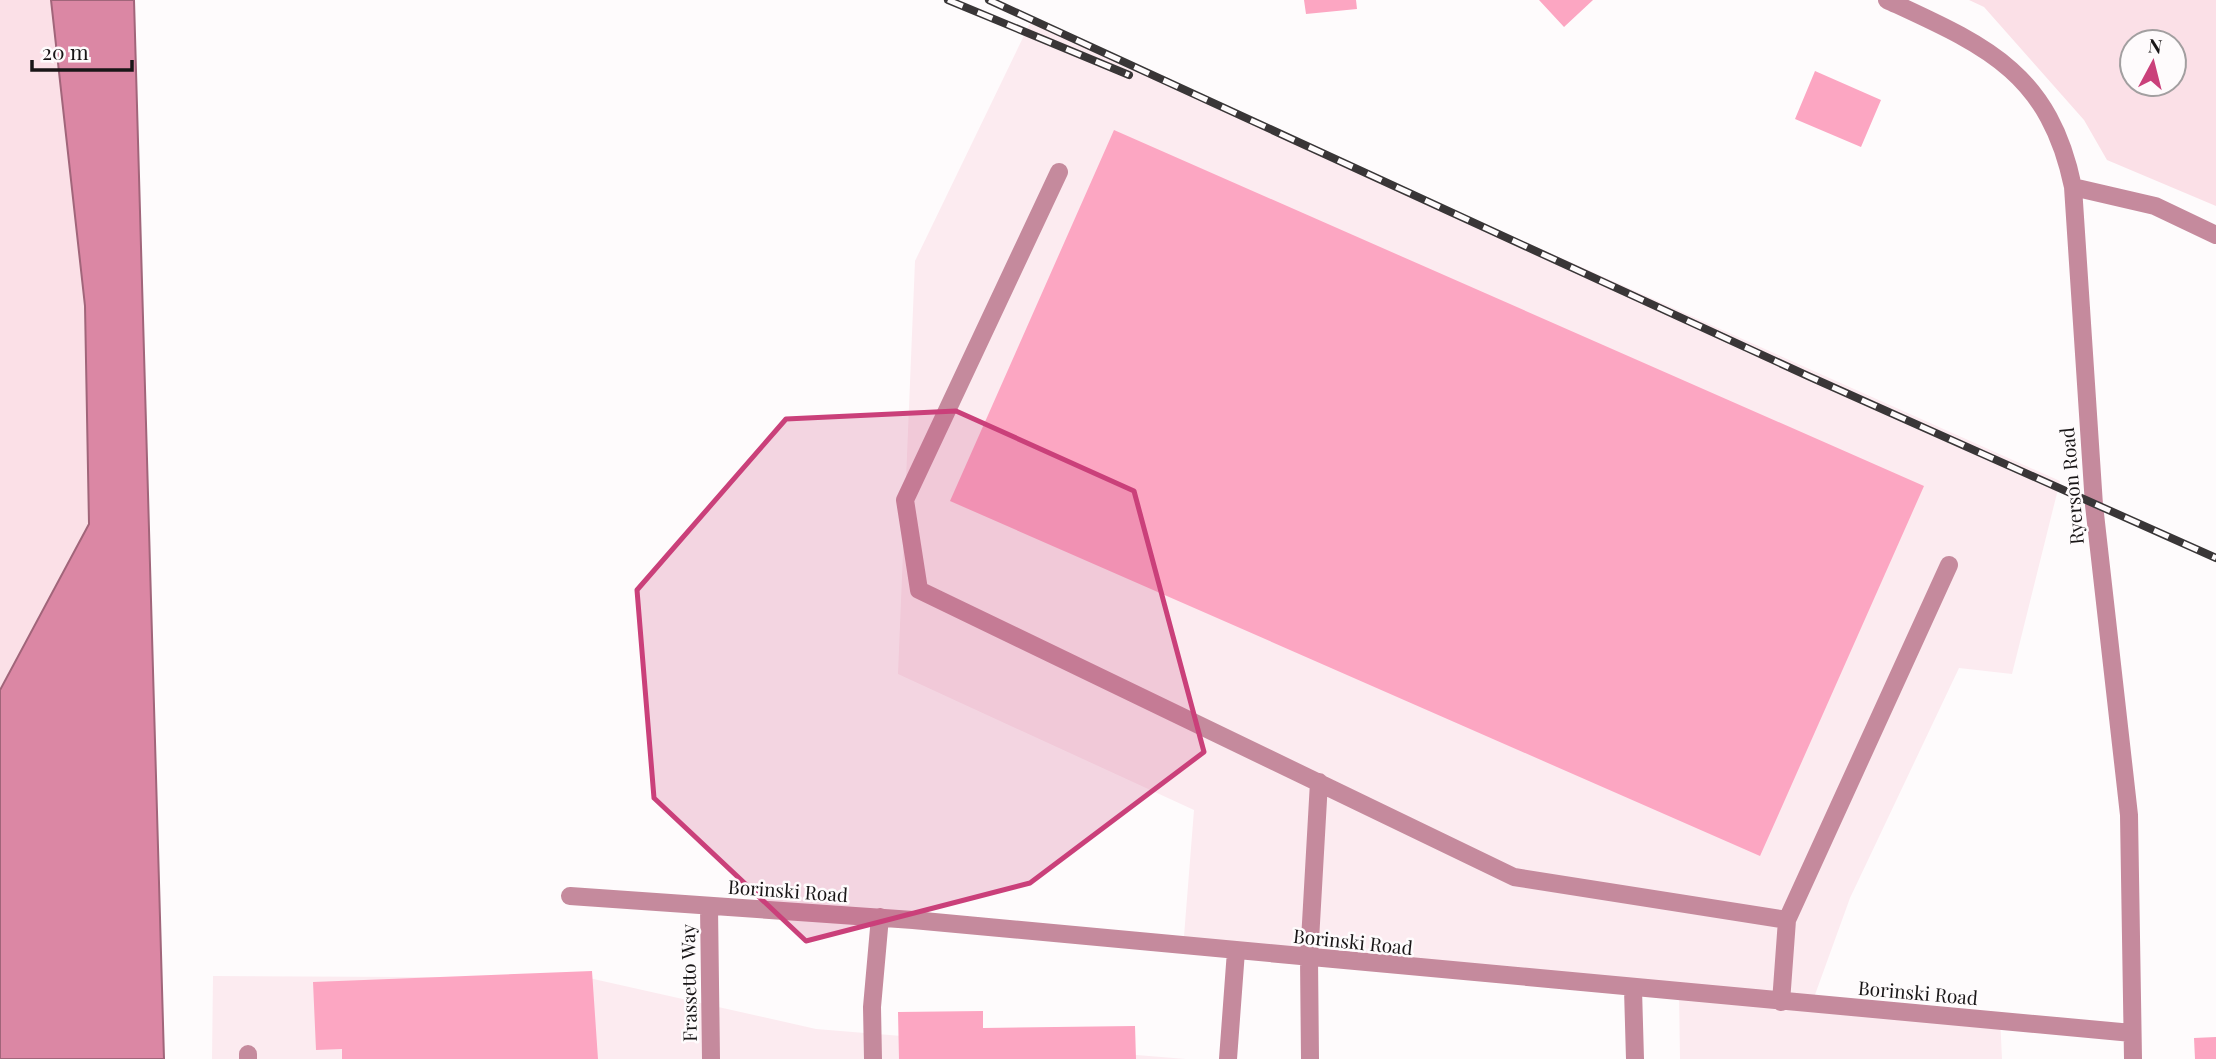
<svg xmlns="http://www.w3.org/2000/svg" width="2216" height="1059" viewBox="0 0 2216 1059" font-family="'Playfair Display',serif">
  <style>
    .built { fill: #fcebf0 }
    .green { fill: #fbe0e7; fill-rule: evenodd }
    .water { fill: #db87a4; stroke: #a1657a; stroke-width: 2 }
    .building { fill: #fca6c2 }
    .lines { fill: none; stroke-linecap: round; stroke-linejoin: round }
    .minor { stroke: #c58a9d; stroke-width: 18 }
    .rail-casing { stroke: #393637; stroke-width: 8 }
    .rail { stroke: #fefbfc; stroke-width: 5; stroke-dasharray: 16; stroke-linecap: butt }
    .marked { fill: #ca407a; fill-opacity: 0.2; stroke: #ca407a; stroke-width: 5; stroke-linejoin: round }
    .labels { text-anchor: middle; stroke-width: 5; stroke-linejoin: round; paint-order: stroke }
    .street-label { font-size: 19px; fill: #191617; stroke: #fefbfc }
  </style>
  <rect width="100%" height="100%" fill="#fefbfc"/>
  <!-- built -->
  <path class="built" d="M1031,21L2060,481L2012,674L1959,668L1850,898L1812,1003L2000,1016L2002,1059H1680L1679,994L1183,949L1194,810L898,674L915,261Z
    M213,976L589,978L816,1029L1186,1059H212Z"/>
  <!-- green -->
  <path class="green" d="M0,0H51L85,306L89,524L0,690Z
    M1969,0H2216V206L2107,160L2084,120L1984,7ZM2174,42V84H2132V42Z"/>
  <!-- water -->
  <path class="water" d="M51,0H134L164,1059H0V690L89,524L85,306Z"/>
  <!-- building -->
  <path class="building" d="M1304,0H1356L1357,9L1306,14Z
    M1539,0H1593L1564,27Z
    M1815,71L1881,100L1861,147L1795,119Z
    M1114,130L1924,486L1760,856L950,501Z
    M592,971L598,1059H342V1049L316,1050L313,982Z
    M983,1011V1028L1135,1026L1136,1059H899L898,1012Z
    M2216,1037V1059H2195L2194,1038Z"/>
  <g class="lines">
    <!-- minor -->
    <path class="minor" d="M1887,0C1984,45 2049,71 2073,187L2094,505L2129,815L2133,1059
      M1059,172L905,500L919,590L1514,877L1787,920L1949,565
      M2073,187L2155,206L2216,235
      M570,896L913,920L2132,1033
      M709,907L711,1059
      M1633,989L1635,1059
      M1781,1002L1787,920
      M248,1054V1059
      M873,1059L872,1007L880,917
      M1228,1059L1236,951
      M1310,1059L1309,958L1319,782"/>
    <defs>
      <path id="rail" d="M948,0L1129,75
        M989,0L1808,376L2216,558"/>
    </defs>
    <!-- rail casing -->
    <use href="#rail" class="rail-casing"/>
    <!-- rail -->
    <use href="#rail" class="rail"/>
  </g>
  <!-- marked area -->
  <path class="marked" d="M956,411L1134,491L1204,752L1030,883L806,941L654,798L637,590L786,419Z"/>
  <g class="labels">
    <!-- street labels -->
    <g class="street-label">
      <text transform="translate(2072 486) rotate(-95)" y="7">Ryerson Road</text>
      <text transform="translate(788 891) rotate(4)" y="7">Borinski Road</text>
      <text transform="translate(1353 942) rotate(6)" y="7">Borinski Road</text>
      <text transform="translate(689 983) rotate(-91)" y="7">Frassetto Way</text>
      <text transform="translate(1918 993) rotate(5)" y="7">Borinski Road</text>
    </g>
  </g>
  <!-- north arrow -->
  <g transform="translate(2153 63) rotate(7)"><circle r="33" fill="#fefbfc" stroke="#a29fa0" stroke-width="2"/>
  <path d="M0-5L12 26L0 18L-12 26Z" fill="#ca407a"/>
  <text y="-10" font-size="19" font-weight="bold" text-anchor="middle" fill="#191617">N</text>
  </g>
  <!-- scale -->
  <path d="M32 60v10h100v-10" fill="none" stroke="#191617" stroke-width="3.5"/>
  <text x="42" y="60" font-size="21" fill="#191617" stroke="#fefbfc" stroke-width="5" paint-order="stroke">20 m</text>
</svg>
